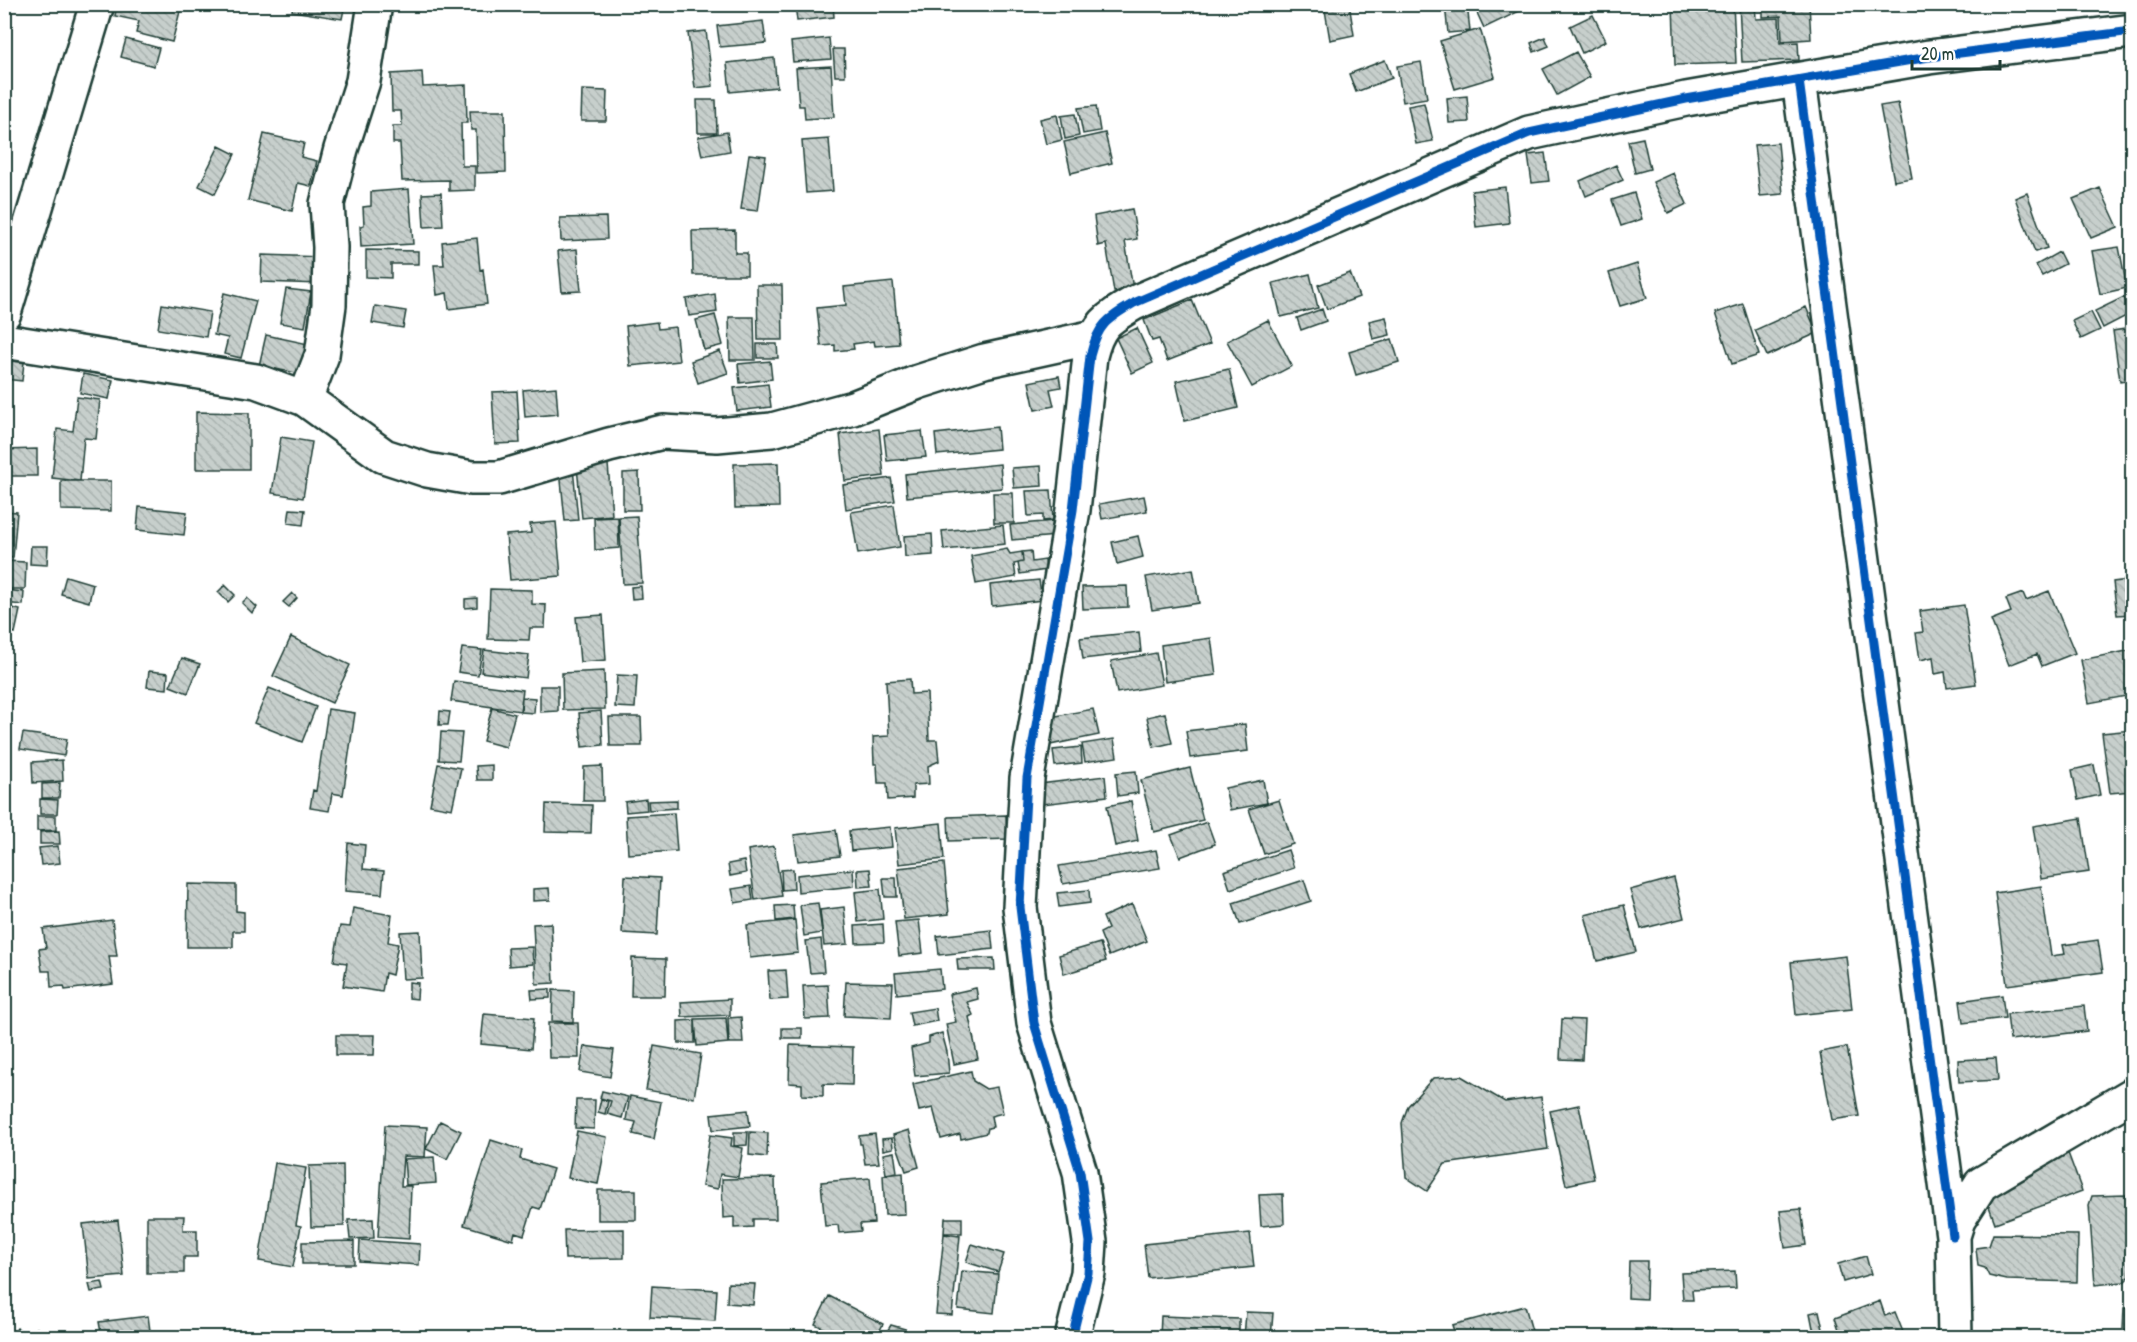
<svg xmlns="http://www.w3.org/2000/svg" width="2137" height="1342" viewBox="0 0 2137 1342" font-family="'Patrick Hand',sans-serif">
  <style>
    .building { fill: url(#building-back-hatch); stroke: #1f3d34; stroke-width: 1.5 }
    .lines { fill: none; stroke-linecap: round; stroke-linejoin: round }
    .minor-casing { stroke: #1f3d34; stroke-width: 38 }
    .minor { stroke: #fff; stroke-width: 33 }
    .cycleway-casing { stroke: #fff; stroke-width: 13 }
    .cycleway { stroke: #0057b8; stroke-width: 9 }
  </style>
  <defs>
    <pattern id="building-back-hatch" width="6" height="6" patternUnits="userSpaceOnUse" patternTransform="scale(1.5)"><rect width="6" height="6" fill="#c7cfcc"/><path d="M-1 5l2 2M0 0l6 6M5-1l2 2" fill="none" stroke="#aab3b0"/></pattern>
  </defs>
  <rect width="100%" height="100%" fill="#fff"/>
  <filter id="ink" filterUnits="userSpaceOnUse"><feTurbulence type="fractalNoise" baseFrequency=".0167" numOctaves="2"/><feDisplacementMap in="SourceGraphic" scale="12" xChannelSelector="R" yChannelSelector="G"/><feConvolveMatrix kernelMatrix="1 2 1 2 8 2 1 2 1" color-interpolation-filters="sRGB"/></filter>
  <g filter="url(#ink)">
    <!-- building -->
    <path class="building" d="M117,4H182L172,42L136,33L139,21L115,16Z
      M293,4H345L342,19L292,11Z
      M795,4H833L834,17L797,21Z
      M1324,4H1349L1354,35L1330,40Z
      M1467,4L1470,31L1448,33L1445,5Z
      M1473,4H1534L1484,28Z
      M1673,4H1733L1736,63L1675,65Z
      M1739,4H1755L1756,19L1779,18L1780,43L1798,42L1799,60L1742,62Z
      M1763,4H1809L1811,39L1782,41L1781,16L1763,17Z
      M1593,15L1606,41L1582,53L1570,26Z
      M763,21L766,43L720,47L717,26Z
      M1480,29L1495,77L1455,89L1440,41Z
      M706,31L713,86L695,88L688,33Z
      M1545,37L1549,46L1534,52L1531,43Z
      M829,38L831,59L793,62L791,42Z
      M126,39L159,48L154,66L121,57Z
      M833,49H844L845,76H835Z
      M1576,52L1590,77L1557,95L1543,69Z
      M774,58L777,87L730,92L727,63Z
      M1385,60L1392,78L1356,92L1349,74Z
      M1421,62L1427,98L1403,102L1397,66Z
      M831,66L834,117L805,119L804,106H799L796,68Z
      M422,72L423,87L466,85L467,123H461L462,166H475V190L449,191V180L402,181L400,143H393V126H402L401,111H392L391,74Z
      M582,90L607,91L606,121H581Z
      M1467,96L1469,122L1449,123L1447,98Z
      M697,100H716L717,133H698Z
      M1424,103L1433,141L1416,144L1408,106Z
      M1898,103L1912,178L1894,181L1880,106Z
      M1096,106L1100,131L1083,134L1078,108Z
      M470,111H505L506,172L477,173L476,130H471Z
      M1075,114L1079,136L1065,139L1061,116Z
      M1057,115L1062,140L1046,144L1040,119Z
      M727,132L730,151L702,156L698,137Z
      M1105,133L1112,163L1071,173L1064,142Z
      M264,134L304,143L301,157L317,161L311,186L298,183L292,211L248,200Z
      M1643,138L1650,169L1635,173L1628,141Z
      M829,139L833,191L806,193L802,141Z
      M1778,143L1783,194L1760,196L1754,145Z
      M219,146L235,154L215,194L199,186Z
      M1545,153L1549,181L1532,183L1528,155Z
      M749,154L766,156L758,211L741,209Z
      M1616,165L1623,180L1586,196L1580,181Z
      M1673,173L1687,204L1668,213L1653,182Z
      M1505,187L1509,223L1476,227L1472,191Z
      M2100,188L2118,227L2091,238L2073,199Z
      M409,189L413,244L361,247L360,226L364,225L363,207L371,206V192Z
      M441,193L443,226L424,227L422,194Z
      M1634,193L1642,219L1621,226L1612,200Z
      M2027,193L2047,248L2035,252L2015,198Z
      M1132,209L1137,239L1125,241L1133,289L1114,292L1106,244L1098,246L1094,216Z
      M606,217L607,239L561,241L560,218Z
      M735,230V253H747V275H693L692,231Z
      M477,238L480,270L483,269L487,304L449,309L447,293L437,295L434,265H444L442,242Z
      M2119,247L2127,288L2100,294L2092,251Z
      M577,249L581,291L562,292L558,251Z
      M366,250L418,251V264H391V278L366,277Z
      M2059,252L2065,264L2042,276L2036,265Z
      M262,255L322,257L321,284L261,282Z
      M1637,264L1647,298L1620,306L1609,273Z
      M1350,273L1359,297L1327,309L1318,285Z
      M1310,274L1318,308L1281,317L1273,283Z
      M893,282L899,344L875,346L874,341L853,344L854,349L835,351V345L821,346L817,308L846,305L844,287Z
      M757,285H782L783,340H758Z
      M286,289L311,292L305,327L280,323Z
      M2132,289V306L2126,291Z
      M224,293L256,301L241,358L224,354L228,338L214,335Z
      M715,294L717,312L689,316L686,299Z
      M2124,297L2132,313L2103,328L2095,311Z
      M1192,300L1210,344L1167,361L1159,339L1152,341L1144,320Z
      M162,304L210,312L206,337L158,329Z
      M1743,304L1759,355L1732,364L1715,313Z
      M375,306L406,311L403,328L372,323Z
      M1806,307L1817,333L1767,356L1755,330Z
      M1322,309L1326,321L1301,330L1297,318Z
      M2091,312L2100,330L2081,339L2072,321Z
      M715,315L723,345L704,350L696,320Z
      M729,317H754L755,360H730Z
      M1386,317L1390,335L1373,339L1369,321Z
      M1268,320L1292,366L1252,387L1227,341Z
      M657,322L658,329L675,327L679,361L630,366L626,326Z
      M1137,328L1153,363L1132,373L1116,338Z
      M2132,328V379L2120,381L2113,331Z
      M266,335L313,345L307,375L259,366Z
      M1392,339L1399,362L1356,375L1349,352Z
      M757,344H777L778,358H757Z
      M720,351L728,373L698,383L691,361Z
      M6,361L24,362L22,381L4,379Z
      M770,361L772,379L740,383L738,364Z
      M1229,369L1238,408L1185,421L1176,381Z
      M83,374L113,380L109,399L80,393Z
      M1059,376L1061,387L1050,389L1054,406L1035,410L1029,382Z
      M768,384L771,407L737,411L734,388Z
      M556,387L558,414L525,417L523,390Z
      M517,391L520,443L495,444L492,392Z
      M77,397L100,400L96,439L84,438L80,481L52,478L57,429L73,431Z
      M2132,398V440L2131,441L2127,399Z
      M196,412L249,413V469H196Z
      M997,427L999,449L937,455L935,434Z
      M879,429L884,476L845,481L840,434Z
      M922,431L926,457L887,461L884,435Z
      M281,437L312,442L303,498L272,493Z
      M37,449V476H4V450Z
      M778,463L779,507L735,508L734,464Z
      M608,464L612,515L582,518L577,467Z
      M1000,464L1002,488L907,497L905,474Z
      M1041,466L1042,486L1014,488L1012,468Z
      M573,468L578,520L565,521L560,470Z
      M639,472L640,510H623V473Z
      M891,478L895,501L846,509L843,485Z
      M61,481H111V511L61,510Z
      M1051,490L1053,520L1043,521V515L1028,516L1026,491Z
      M993,493H1013L1014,523H994Z
      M1144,496L1147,511L1102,519L1099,504Z
      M894,505L900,547L858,554L851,512Z
      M139,507L187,512L184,535L137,530Z
      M290,509L305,510L303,525L288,523Z
      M4,511L17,512L13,558L4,557Z
      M637,516L642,583L623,584L619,517Z
      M618,517L619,548L595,550L594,518Z
      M1054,521L1056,536L1012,540L1010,525Z
      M556,522L561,576L510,580L506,535L531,533L530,524Z
      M1003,525L1005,544L944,550L942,531Z
      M932,534L933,555L905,557L904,536Z
      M1138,536L1143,557L1117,564L1112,542Z
      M31,546H48L47,565L30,564Z
      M1007,549L1010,554L1022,552L1023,562L1014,564L1016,577L976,584L971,556Z
      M1031,551L1032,562L1045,560L1046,570L1020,574L1018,563L1023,562L1022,552Z
      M5,561L26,562L25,589H4Z
      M2132,567V614L2117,615L2113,582L2128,580L2127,568Z
      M1193,569L1199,603L1152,610L1146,577Z
      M66,576L93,584L89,602L61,594Z
      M1039,580L1042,600L992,606L990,585Z
      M225,585L235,595L228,602L218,592Z
      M641,586L642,598L632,599L631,587Z
      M1127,586L1128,607L1083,609L1082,587Z
      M490,589L532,590V604L546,605L545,628H530L529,640L488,639Z
      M4,590L24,592L23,605L4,603Z
      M2049,591L2075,653L2042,666L2037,654L2009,665L1991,620L2011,612L2006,599L2023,593L2026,600Z
      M292,593L297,598L289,607L283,602Z
      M247,598L257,607L252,613L242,603Z
      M477,598V607L465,608V599Z
      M1964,605L1976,684L1947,688L1945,672L1935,674L1933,657L1920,660L1916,633L1923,632L1920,611Z
      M4,606L20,610L15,633L4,630Z
      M603,615L606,660L580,662L576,617Z
      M1139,632L1141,652L1083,659L1080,638Z
      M291,637L350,665L332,703L273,676Z
      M1211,638L1216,675L1165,682L1161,645Z
      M462,648L482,650L478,675L458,672Z
      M484,650L529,655L526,678L481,672Z
      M2132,650V695L2089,703L2081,660Z
      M1156,653L1162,685L1117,693L1111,661Z
      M182,658L200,664L188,693L170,686Z
      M149,671L168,673L167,689L147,687Z
      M604,671L605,709L563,710L562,673Z
      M617,675L637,676L635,708L615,707Z
      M910,679L911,694L927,693L929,740H937L939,761L928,766L929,784L913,785V798L888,800L887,783H878L877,764H874L873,737L889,736L886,681Z
      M454,681L523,690L520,711L451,701Z
      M540,686H558V711L540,712Z
      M269,688L316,707L302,742L254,723Z
      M522,697L535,698L534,713L521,712Z
      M492,708L515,714L506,747L483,741Z
      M328,709L355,713L343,795L332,793L329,811L310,808L313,790L316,791Z
      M1093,709L1099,735L1050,745L1045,718Z
      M440,711L450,712L448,725H439Z
      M601,711L603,745L582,747L579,713Z
      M1165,713L1172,743L1154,747L1147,717Z
      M609,717H641L642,746H610Z
      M1245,724L1248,751L1190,758L1186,731Z
      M2132,730V791L2110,793L2102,733Z
      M441,732L462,733L459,761L439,760Z
      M23,733L67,739L64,756L20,749Z
      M1114,739L1117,757L1085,762L1082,744Z
      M1081,747L1082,763L1055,766L1053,750Z
      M62,760L63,781L33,783L32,762Z
      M438,764L461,768L452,809L430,805Z
      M492,765V780H477L476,766Z
      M2094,765L2100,795L2078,800L2072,770Z
      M602,766L603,801H583L584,767Z
      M1190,768L1203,820L1154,832L1141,780Z
      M1136,771L1138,793L1118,796L1116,773Z
      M1105,776L1107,796L1043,804L1040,784Z
      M1263,780L1267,803L1230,810L1225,788Z
      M60,783L59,798H42V784Z
      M40,799L58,800L57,814H40Z
      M646,799L647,810L626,812L625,802Z
      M677,800V808L649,810L648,801Z
      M1279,800L1293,844L1264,854L1249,809Z
      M1131,801L1138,841L1115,846L1107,806Z
      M546,804L592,805L591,833L545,832Z
      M674,813L677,851L628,854L626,816Z
      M1006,815L1007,839L949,841L948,817Z
      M37,816H56V830L37,831Z
      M2081,818L2089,872L2041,879L2033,826Z
      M1207,822L1215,844L1180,857L1171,835Z
      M941,823L944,859L899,864L895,828Z
      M890,827L892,847L851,851L849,831Z
      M836,830L840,856L798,861L794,835Z
      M59,831L60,844H40V832Z
      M348,843L365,845L363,869L384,871L382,894L345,891Z
      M58,846L60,863L41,865L39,848Z
      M774,846L782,896L755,900L748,850Z
      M1156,850L1160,868L1063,884L1059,866Z
      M1288,850L1294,868L1230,889L1224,871Z
      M744,861L746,873L730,876L728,864Z
      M944,863L949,914L904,919L898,868Z
      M793,869L794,889L782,890L781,870Z
      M853,869L854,886L798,892L797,875Z
      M870,869L872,886L858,887L857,870Z
      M625,876L660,878L657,935L622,933Z
      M883,878H896L897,897H885Z
      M1674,878L1684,918L1641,929L1630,890Z
      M1304,880L1311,901L1240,924L1233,903Z
      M188,884L236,885V911L244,912V931H233V947H187Z
      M751,886L753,900L735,903L732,889Z
      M2041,886L2051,956L2065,954L2063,945L2098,940L2103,972L2007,985L1995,893Z
      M549,888L550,900L533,901V889Z
      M880,889L883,919L858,922L855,892Z
      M1089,890L1090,903L1059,907L1057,893Z
      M818,903L822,933L804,936L800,905Z
      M1132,904L1147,941L1109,956L1100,933L1108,929L1103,917Z
      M793,905L794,919L776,921L775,906Z
      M1624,905L1636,952L1597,961L1585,915Z
      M844,907L848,944L824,946L820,910Z
      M353,908L392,915L388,942L398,944L392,975L385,973L382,992L343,986L347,963L334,961L340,926L350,927Z
      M112,920L117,956H109L113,984L65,990L64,986L51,987L50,971H42L39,949L46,948L43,929Z
      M795,920L798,953L750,958L747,925Z
      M919,920L923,953L899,956L895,922Z
      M551,923L554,983L536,984L533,924Z
      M883,924L884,942L856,943L855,926Z
      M991,930L993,949L939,955L937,936Z
      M420,931L422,978L403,979L400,932Z
      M821,939L824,972L810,973L806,941Z
      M1100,943L1106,961L1064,974L1059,955Z
      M532,947L533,964L509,966L508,948Z
      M1846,956L1852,1009L1796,1015L1791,962Z
      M632,958L666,959L665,996H631Z
      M994,958L995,970H958L957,959Z
      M940,969L942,989L897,994L895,973Z
      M786,970L788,999L770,1000L768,971Z
      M409,982L418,983L417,999L409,998Z
      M846,982L893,983L891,1018L844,1016Z
      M828,985L830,1018L805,1019L803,986Z
      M976,988L978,999L967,1002L973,1015L969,1017L978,1059L954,1064L946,1024L956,1022L949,994Z
      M550,989V998L532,999L531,990Z
      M553,990L574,991L573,1022L552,1021Z
      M2002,995L2005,1018L1963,1023L1960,1001Z
      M730,999V1015L682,1017L681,1002Z
      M2084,1006L2087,1031L2010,1040L2007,1014Z
      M935,1008L937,1021L912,1026L909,1012Z
      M484,1014L534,1018L531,1049L481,1044Z
      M741,1017L743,1043H729L728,1018Z
      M726,1018L728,1043L697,1046L695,1019Z
      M1562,1019L1584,1020L1582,1060L1560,1059Z
      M695,1020V1043H678V1021Z
      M548,1023H578L579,1058H549Z
      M782,1028H802V1038H782Z
      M942,1033L947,1052L949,1073L915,1076L911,1048L929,1043V1037Z
      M336,1035H375L374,1055H336Z
      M790,1045L853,1047L852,1085L823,1084V1096L802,1095V1084L789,1083Z
      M584,1046L614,1050L610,1077L580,1072Z
      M654,1046L701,1054L694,1098L646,1090Z
      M1847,1047L1859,1116L1832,1120L1820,1052Z
      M1996,1058L1998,1080L1959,1082L1958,1060Z
      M971,1071L973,1081L986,1089L997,1087L1003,1113L991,1116L993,1127L988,1128L987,1133L961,1139L960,1134L941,1139L933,1108L919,1111L913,1084Z
      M1461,1076L1505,1102L1541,1097L1548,1149L1445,1164L1427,1191L1406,1177L1402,1123L1408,1106L1433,1078Z
      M602,1091L628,1097L622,1118L607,1114L611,1101L600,1098Z
      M630,1096L661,1102L654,1139L633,1134L636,1122L626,1120Z
      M601,1099L608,1101L605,1114L598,1112Z
      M576,1100H595L594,1129L575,1128Z
      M1579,1105L1594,1179L1566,1185L1550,1111Z
      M748,1110L750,1126L713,1130L711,1114Z
      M440,1121L461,1131L447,1159L426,1149Z
      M385,1125L427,1127L425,1157L403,1156L401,1186H411L409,1239L378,1237Z
      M909,1130L919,1167L906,1171L893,1135Z
      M577,1131L607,1137L598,1184L568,1178Z
      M734,1132H748L747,1145L734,1146Z
      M750,1132L768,1133L767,1157L749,1155Z
      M875,1134L879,1163L865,1164L862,1144H860L859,1136Z
      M710,1135L732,1138L731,1146L743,1148L738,1177L720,1174L718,1189L702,1186Z
      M892,1138L893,1148L883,1150L882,1139Z
      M491,1140L522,1150L520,1159L553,1169L540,1209L533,1207L524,1235L515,1232L513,1240L464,1225Z
      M894,1152L897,1172L886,1174L883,1154Z
      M2068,1153L2082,1191L1995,1223L1981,1184Z
      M434,1157L436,1183L406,1185L404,1159Z
      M275,1163L306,1168L296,1225L301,1226L293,1267L259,1261Z
      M343,1165L344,1226L311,1227L309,1166Z
      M903,1173L905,1214L885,1215L883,1175Z
      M775,1178L776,1219H753V1227L734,1228V1217L723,1218L722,1179Z
      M870,1178L874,1223L860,1224L861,1231L839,1233L838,1225L825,1226L821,1182Z
      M598,1190H636V1220H598Z
      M1283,1194L1284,1224L1261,1226L1259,1195Z
      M2126,1195L2130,1276L2124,1282L2095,1285L2089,1205L2092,1196Z
      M1801,1209L1806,1245L1785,1248L1780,1211Z
      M147,1216H184L183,1230H197V1257H184V1273H147Z
      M945,1218H962V1233H944Z
      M373,1219L374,1238L350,1239L348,1220Z
      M118,1220L124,1276L89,1279L83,1224Z
      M624,1229V1258L565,1259L564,1230Z
      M1250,1233L1254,1267L1148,1278L1144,1244Z
      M944,1234L960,1236L952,1315L936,1314Z
      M1993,1234L2078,1235L2077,1282L2007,1280L1989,1276L1985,1268L1978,1266L1976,1248L1989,1246Z
      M360,1240L420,1244L419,1265L359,1261Z
      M354,1241V1264H302V1242Z
      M972,1244L1004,1254L998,1272L966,1262Z
      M1866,1256L1871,1274L1843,1282L1838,1264Z
      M1629,1261H1647L1646,1299L1628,1298Z
      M962,1271L998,1274L994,1313L958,1309Z
      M1735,1271L1736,1288L1692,1290L1693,1300H1683L1681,1273Z
      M102,1282L104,1290L91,1292L89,1284Z
      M728,1283L755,1284L753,1305L727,1303Z
      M652,1286L717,1290L715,1321L650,1317Z
      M829,1296L883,1324L876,1338H842L815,1324Z
      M1880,1301L1885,1316L1895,1312L1903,1332L1897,1334L1898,1338H1842L1835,1318Z
      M1525,1306L1534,1338H1456L1452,1325Z
      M2124,1308H2132V1330L2123,1329Z
      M1819,1311L1825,1338H1815L1810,1313Z
      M1246,1312L1273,1313L1271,1338H1244Z
      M148,1316L151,1338H102L99,1322Z
      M1161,1316L1239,1319V1338H1160Z
      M891,1325L905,1329L917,1338H883Z
      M17,1328L31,1337L37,1328L52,1338H11Z
      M1635,1329L1672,1330V1338H1635Z"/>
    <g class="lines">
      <defs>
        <path id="minor" d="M1799,80L1953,1236
          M4,313L97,4
          M4,341L256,381L305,399L384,456L427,470L472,478H499L609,445L663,432L717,435L772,430L853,408L918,382L984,361L1094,337
          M305,399L322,355L329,305L330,247L327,204L341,149L363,81L375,4
          M1072,1338L1088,1273L1090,1242L1080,1172L1034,1023L1020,907L1027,778L1073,510L1090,356C1098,324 1107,319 1134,303L1529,133L1686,99L1929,57L2132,31
          M1955,1338L1953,1236L1958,1220L1981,1184L2132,1095"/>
      </defs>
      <!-- minor casing -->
      <use href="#minor" class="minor-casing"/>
      <!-- minor -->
      <use href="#minor" class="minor"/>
      <defs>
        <path id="cycleway" d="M1799,80L1953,1236
          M1072,1338L1088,1273L1090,1242L1080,1172L1034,1023L1020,907L1027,778L1073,510L1090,356C1098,324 1107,319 1134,303L1529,133L1686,99L1929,57L2132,31"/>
      </defs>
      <!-- cycleway casing -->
      <use href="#cycleway" class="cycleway-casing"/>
      <!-- cycleway -->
      <use href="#cycleway" class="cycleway"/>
    </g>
  </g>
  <!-- margin -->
  <rect width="2137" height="1342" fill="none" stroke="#fff" stroke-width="24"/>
  <rect x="12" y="12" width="2113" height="1318" fill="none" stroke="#1f3d34" stroke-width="2" filter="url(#ink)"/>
  <!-- scale -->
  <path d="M1912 60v9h88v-9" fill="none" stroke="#1f3d34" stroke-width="3"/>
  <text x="1921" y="60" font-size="18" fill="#1f3d34" stroke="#ffffff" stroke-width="4.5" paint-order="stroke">20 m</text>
</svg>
